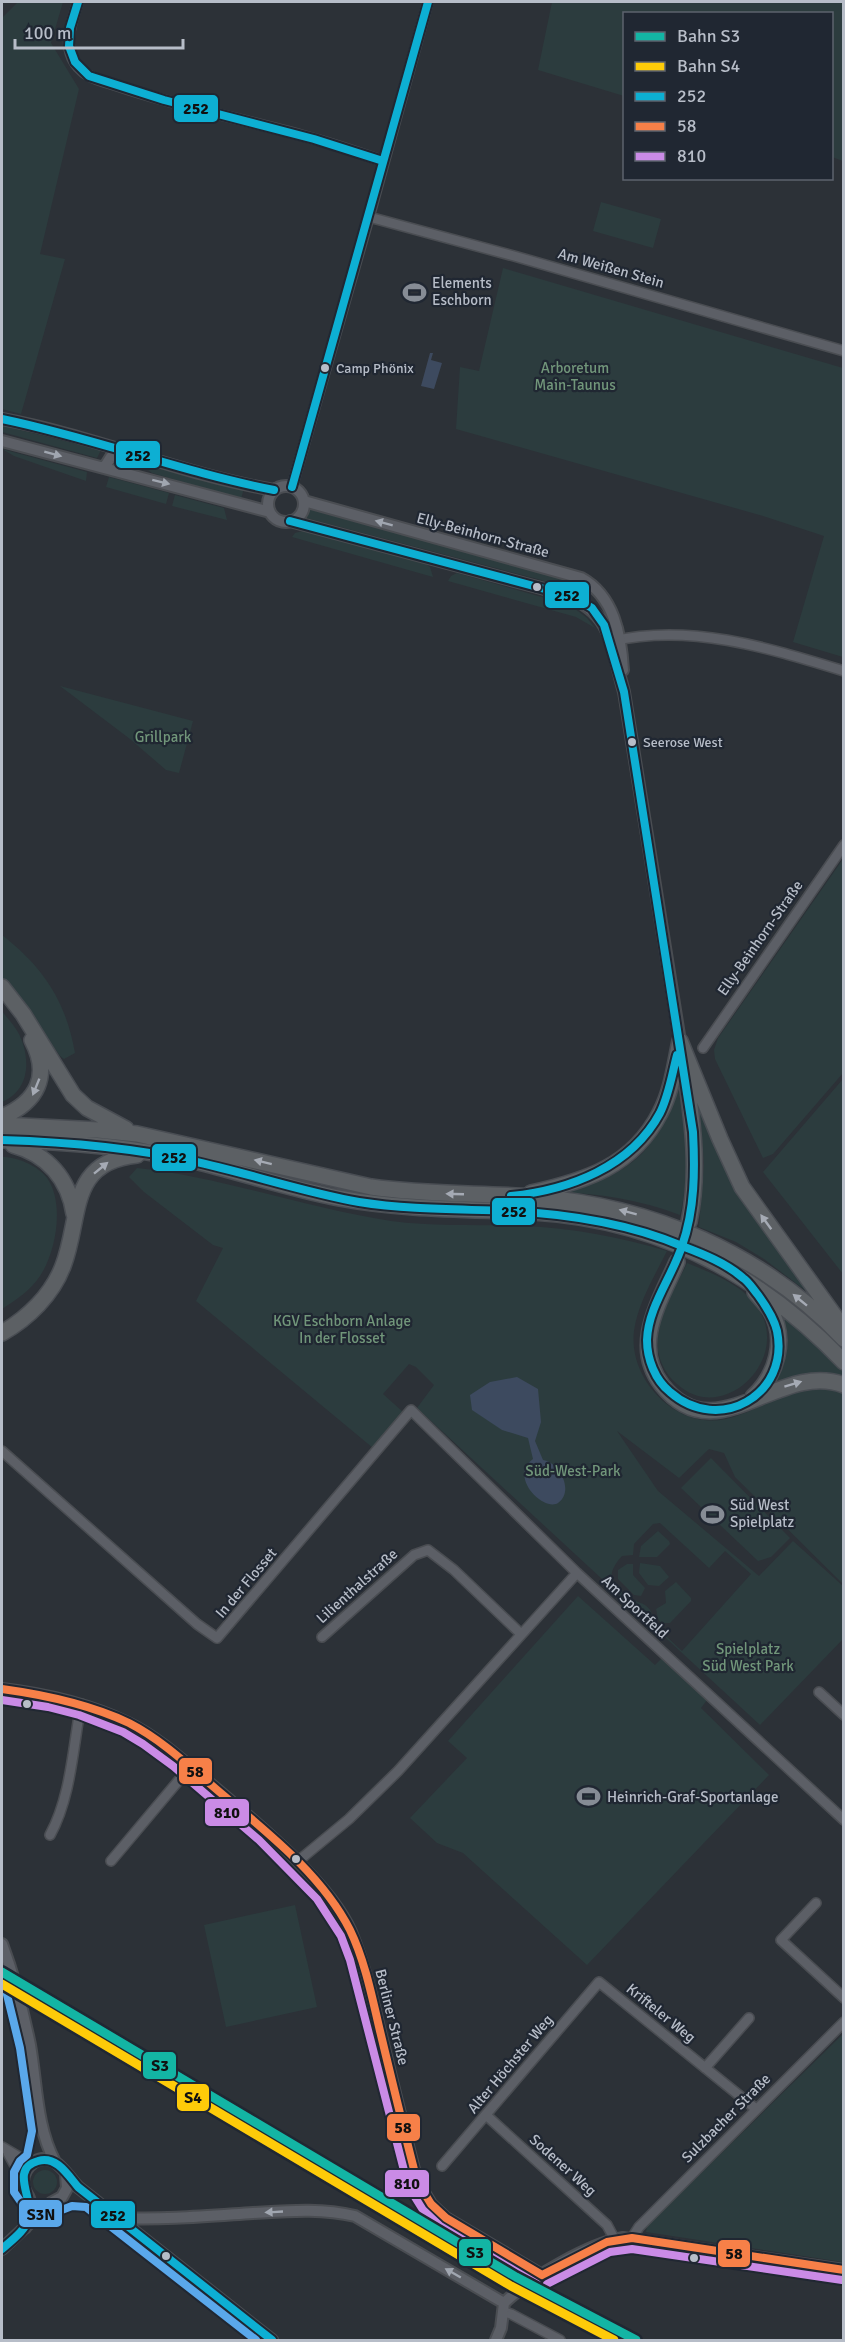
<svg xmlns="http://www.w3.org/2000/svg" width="845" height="2342" viewBox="0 0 845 2342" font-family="Signika,sans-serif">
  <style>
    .green { fill: #2c3c3e; fill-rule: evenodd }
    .water { fill: #3d4a5f }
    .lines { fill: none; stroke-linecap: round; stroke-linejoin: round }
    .minor-casing { stroke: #4a4d52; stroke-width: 12 }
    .tertiary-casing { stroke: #4a4d52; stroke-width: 14 }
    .trunk-casing { stroke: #494d53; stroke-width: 18 }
    .minor { stroke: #5c5f66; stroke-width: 9 }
    .tertiary { stroke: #5c5f66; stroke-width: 10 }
    .trunk { stroke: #5c6064; stroke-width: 15 }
    .bus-1-casing { stroke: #202732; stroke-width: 12 }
    .bus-2-casing { stroke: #202732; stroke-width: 12 }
    .bus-3-casing { stroke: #202732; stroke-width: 12 }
    .bus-4-casing { stroke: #202732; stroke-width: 12 }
    .bus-1 { stroke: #0dafd3; stroke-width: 8 }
    .bus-2 { stroke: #f78048; stroke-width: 8 }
    .bus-3 { stroke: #ca8be6; stroke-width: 8 }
    .bus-4 { stroke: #5aa8eb; stroke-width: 8 }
    .rail-1-casing { stroke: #202732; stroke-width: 14 }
    .rail-2-casing { stroke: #202732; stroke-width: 14 }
    .rail-1 { stroke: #13b5a4; stroke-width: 9 }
    .rail-2 { stroke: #fecb09; stroke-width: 9 }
    .oneway { fill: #a0a6b0 }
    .oneway2 { fill: #a5aab4 }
    .bus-dot { fill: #b7bdc8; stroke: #202732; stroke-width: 2 }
    .labels { text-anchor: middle; stroke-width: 4.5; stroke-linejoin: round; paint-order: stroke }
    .bus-label { font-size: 14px; fill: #b7bdc8; stroke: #202732; text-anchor: start }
    .street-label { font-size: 15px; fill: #b7bdc8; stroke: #202732 }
    .poi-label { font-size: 15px; fill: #b7bdc8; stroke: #202732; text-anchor: start }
    .park-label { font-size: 15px; fill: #71967a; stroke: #202732 }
    .line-badge { stroke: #202732; stroke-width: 2 }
    .pale-badge-label { font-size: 16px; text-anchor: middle; font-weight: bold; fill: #111 }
  </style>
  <rect width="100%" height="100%" fill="#2c3137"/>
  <!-- green -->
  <path class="green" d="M18,2H63L51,43L79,89L40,254L65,259L21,414L2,409V18Z
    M552,2H843V161L832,157V14H624V96L538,70Z
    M601,202L661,219L653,248L593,231Z
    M503,268L843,368V657L793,642L824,536L763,516L456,429L460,367L479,371Z
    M2,425L12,428L101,450L97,458L2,432Z
    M2,449L87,472L86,481L14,456Z
    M157,464L244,488L241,499L152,473L148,470Z
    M109,477L169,493L166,504L106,487Z
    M175,495L224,508L227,520L172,506Z
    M309,507L579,582L602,601C590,592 579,586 564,586L306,518Z
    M306,530L426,564L430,567L433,577L292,537L295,533Z
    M457,573L570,605L587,618L595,628L576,617L448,581L451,576Z
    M60,686L193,721L179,773L166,770L130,739Z
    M843,859V1073L773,1154L763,1158L715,1059L714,1050L718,1038Z
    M2,935C43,967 66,1001 75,1053L64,1059L60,1056L16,993L2,978Z
    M2,1011C7,1018 15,1026 19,1034C31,1059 30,1090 2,1102Z
    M678,1072C684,1119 692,1169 680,1215C642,1200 597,1193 556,1192C601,1183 644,1168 663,1121C669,1106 673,1088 678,1072Z
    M843,1079V1274L763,1172Z
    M699,1105L756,1219L788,1264L818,1300L764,1259L736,1242L699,1227L704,1163Z
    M2,1157C17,1157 37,1165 47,1178C65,1203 56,1252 40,1276C31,1290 16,1300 2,1309Z
    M137,1168C222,1177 306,1208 391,1221C435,1227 479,1224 523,1226C572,1228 620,1237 667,1251C654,1277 638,1303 634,1331C628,1380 677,1430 726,1419C756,1412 782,1391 812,1386C821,1385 834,1390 843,1392V1584L735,1477L724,1453L709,1449L679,1478L617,1431L658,1491L759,1576L793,1541L843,1586V1639L760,1725L417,1408L434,1385L416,1367L409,1364L383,1394L403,1412L373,1448L196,1301L223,1248L213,1245L144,1192L129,1177ZM660,1523L709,1568L725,1551L751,1574L682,1651L653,1624C652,1620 653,1613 650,1610C645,1602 637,1603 630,1598C610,1584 605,1575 622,1556L633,1555L634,1544L653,1524Z
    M687,1263C709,1272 735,1282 751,1299C800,1351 726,1429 677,1384C664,1373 657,1357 657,1340C658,1314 677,1285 687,1263Z
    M774,1309L803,1330L841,1366L843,1370V1380C810,1370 797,1376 766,1388C790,1360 793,1341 774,1309Z
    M711,1458L790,1538L771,1557L758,1561L681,1488Z
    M658,1531L669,1541L670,1544L657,1557H639L641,1546Z
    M640,1563L660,1566L669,1577L659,1586L648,1585L639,1573Z
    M627,1564H633V1575L645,1588L641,1596L634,1595L618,1579V1570Z
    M676,1582L691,1598V1601L670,1623H661L658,1619L656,1609L666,1603L665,1591Z
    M578,1596L655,1665L662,1658L707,1700L701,1708L769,1775L587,1965L463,1853L437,1843L410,1818L467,1758L448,1741Z
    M295,1905L317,2007L226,2027L204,1925Z
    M843,2034V2262L646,2232L647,2226Z
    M33 2182a12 12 0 1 1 24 0a12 12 0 1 1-24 0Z"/>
  <!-- water -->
  <path class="water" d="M430,353H433L431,360L442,363L434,389L421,386Z
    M517,1377L538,1389L541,1422L535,1441L543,1460C559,1462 575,1491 558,1503C544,1512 508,1477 533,1459L528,1438L502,1430L472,1410L470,1395L490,1382Z"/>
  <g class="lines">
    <defs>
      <path id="minor" d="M78,2C71,25 60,50 81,70C90,79 106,82 118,86C179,107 243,119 304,136C331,143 357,152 383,161
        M369,217L514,256L844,351
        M292,487L369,217L428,2
        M613,641C690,623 769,648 844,671
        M703,1048L844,845
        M2,1451L197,1624L217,1638L411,1410L577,1573L844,1820
        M322,1637L414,1555L428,1550L454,1570L521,1634
        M819,1692L844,1715
        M50,1835C71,1797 73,1747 81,1704
        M111,1861L190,1767
        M297,1862L349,1819L398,1771L577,1573
        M816,1903L781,1940L844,1998
        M705,2068L749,2018
        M486,2115L607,2225L615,2240
        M2,2147L19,2157L34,2162
        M8,2153L23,2180
        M442,2166L599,1982L756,2109
        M632,2238L639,2227L844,2022
        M503,2312L511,2314L560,2340"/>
      <path id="tertiary" d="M2,419C94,436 181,474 274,490
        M2,441L270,512
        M104,468L111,457L129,454
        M268 504a18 18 0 1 1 36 0a18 18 0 1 1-36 0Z
        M304,501L581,578C614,596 621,635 623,670
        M290,521L556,592C613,610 609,640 624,692L680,1041
        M2,1689C45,1694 88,1704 128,1723C157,1737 183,1761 208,1782C250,1818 329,1881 351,1932C364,1964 372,1998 380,2032C392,2081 404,2131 417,2181L431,2204L446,2218L542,2275
        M2,1944C14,1976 23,2011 30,2045C37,2085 36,2126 55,2162
        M119,2218C163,2220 208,2216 253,2213C288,2211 321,2208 355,2216L504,2303
        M25,2228C30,2217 33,2206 28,2196C25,2191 23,2188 23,2182C23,2174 27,2167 34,2162C55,2150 66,2175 78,2187L272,2340
        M2,2249L51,2203L62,2197L67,2188L66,2174
        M504,2303C530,2278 589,2244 623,2238L844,2270
        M496,2340L501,2328L504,2303"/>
      <path id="trunk" d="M2,987L23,1014L73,1095L87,1108L126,1129
        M680,1041L720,1139L742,1187L844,1329
        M685,1068C692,1119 700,1170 689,1222
        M2,1117C37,1102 51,1076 32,1040
        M2,1125L98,1130L137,1134L371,1187C426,1195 481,1193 535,1197C651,1206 764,1254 844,1339
        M2,1140C67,1141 131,1147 195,1161C243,1173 291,1189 339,1198C404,1210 468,1209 533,1212C656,1219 760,1274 844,1362
        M13,1145C47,1154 69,1179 74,1214
        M531,1193C586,1181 633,1166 660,1113C672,1091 675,1064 680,1041
        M677,1262C660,1301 631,1345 662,1385C716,1454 779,1360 844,1385
        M2,1333C28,1318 52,1295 63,1266C82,1217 67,1162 137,1155
        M753,1397C776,1376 788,1339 770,1310C766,1304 760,1298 755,1292"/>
    </defs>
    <!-- minor casing -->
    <use href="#minor" class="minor-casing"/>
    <!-- tertiary casing -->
    <use href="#tertiary" class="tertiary-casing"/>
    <!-- trunk casing -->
    <use href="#trunk" class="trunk-casing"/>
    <!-- minor -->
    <use href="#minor" class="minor"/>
    <!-- tertiary -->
    <use href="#tertiary" class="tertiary"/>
    <!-- trunk -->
    <use href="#trunk" class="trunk"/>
    <defs>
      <path id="bus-1" d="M78,2L70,28L69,46L75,62L89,76L164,100L314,139L383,161
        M2,419C94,438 182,472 274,490
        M292,487L428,2
        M290,521L571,596L592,608L604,625L624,692L693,1132C695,1170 695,1209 682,1246
        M2,1140C66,1142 129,1147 192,1161C248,1173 303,1192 359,1202C409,1210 459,1209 509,1211C568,1214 628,1223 682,1246
        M511,1196C569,1190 631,1167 660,1113C669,1095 672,1074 677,1055
        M682,1246C703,1254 726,1263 743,1278C749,1282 753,1289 758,1295C766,1306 774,1318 777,1331C790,1395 719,1435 670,1392C655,1380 647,1359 647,1340C648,1307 672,1277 682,1246Z
        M2,2249C12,2240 25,2231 29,2218C34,2199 9,2169 38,2161C56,2155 68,2175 78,2187L272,2340"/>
      <path id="bus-2" d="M2,1689C46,1695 89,1704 129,1723C162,1740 189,1766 216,1789C264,1830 321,1873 350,1930C365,1961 372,1997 380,2031C392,2081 404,2131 417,2181L431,2204L446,2218L542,2275
        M542,2275L607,2242L632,2238L844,2270"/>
      <path id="bus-3" d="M2,1700L48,1707L79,1715L123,1732L143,1744L173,1766L259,1840L317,1899L341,1936L350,1960L408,2186L423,2210L440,2226L537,2284
        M547,2284L610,2252L632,2249L842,2280"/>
      <path id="bus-4" d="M2,1974L20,2048L32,2131L27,2155L20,2161L14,2172V2192L25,2208L39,2214L54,2213L72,2206L86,2207L256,2340"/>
    </defs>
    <!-- bus-1 casing -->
    <use href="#bus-1" class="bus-1-casing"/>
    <!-- bus-2 casing -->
    <use href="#bus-2" class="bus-2-casing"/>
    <!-- bus-3 casing -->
    <use href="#bus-3" class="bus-3-casing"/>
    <!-- bus-4 casing -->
    <use href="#bus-4" class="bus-4-casing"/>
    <!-- bus-1 -->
    <use href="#bus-1" class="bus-1"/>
    <!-- bus-2 -->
    <use href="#bus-2" class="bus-2"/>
    <!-- bus-3 -->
    <use href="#bus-3" class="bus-3"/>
    <!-- bus-4 -->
    <use href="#bus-4" class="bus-4"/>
    <defs>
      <path id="rail-1" d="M2,1972L516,2277L636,2340"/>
      <path id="rail-2" d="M2,1984L511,2286L614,2340"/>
    </defs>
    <!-- rail-1 casing -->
    <use href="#rail-1" class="rail-1-casing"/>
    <!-- rail-2 casing -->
    <use href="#rail-2" class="rail-2-casing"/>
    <!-- rail-1 -->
    <use href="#rail-1" class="rail-1"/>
    <!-- rail-2 -->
    <use href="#rail-2" class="rail-2"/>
  </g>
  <!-- one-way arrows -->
  <defs><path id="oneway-solid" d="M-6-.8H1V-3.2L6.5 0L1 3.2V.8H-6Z" transform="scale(1.5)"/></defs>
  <g class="oneway">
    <use href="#oneway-solid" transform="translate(53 454) rotate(15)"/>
    <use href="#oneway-solid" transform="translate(161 482) rotate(14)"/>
    <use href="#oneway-solid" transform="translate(384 523) rotate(-165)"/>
    <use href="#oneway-solid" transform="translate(274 2212) rotate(177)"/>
    <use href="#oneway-solid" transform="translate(453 2273) rotate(-150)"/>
  </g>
  <g class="oneway2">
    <use href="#oneway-solid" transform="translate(36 1087) rotate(112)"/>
    <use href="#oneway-solid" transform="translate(263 1162) rotate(-166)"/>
    <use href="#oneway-solid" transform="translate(101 1168) rotate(-39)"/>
    <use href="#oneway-solid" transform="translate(455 1194) rotate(-178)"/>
    <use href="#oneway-solid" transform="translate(628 1212) rotate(-165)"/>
    <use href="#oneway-solid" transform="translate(766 1222) rotate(-126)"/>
    <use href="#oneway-solid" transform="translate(800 1300) rotate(-141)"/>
    <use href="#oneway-solid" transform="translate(793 1384) rotate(-17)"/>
  </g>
  <!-- icons -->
  <defs>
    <symbol id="stadium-bare" viewBox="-9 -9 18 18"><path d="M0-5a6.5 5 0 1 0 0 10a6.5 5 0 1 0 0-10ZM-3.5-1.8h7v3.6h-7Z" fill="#868c95" stroke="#202732" stroke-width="2.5" paint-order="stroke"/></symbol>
  </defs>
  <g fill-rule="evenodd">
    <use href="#stadium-bare" x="398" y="276" width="33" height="33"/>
    <use href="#stadium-bare" x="696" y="1498" width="33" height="33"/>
    <use href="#stadium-bare" x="572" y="1780" width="33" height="33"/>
  </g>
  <!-- markers -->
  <g class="bus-dot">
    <circle cx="325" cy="368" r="5"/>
    <circle cx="537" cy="587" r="5"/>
    <circle cx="632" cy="742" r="5"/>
    <circle cx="27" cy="1704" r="5"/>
    <circle cx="296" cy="1859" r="5"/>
    <circle cx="166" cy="2256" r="5"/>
    <circle cx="694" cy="2258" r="5"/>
  </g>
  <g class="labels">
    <!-- bus labels -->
    <g class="bus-label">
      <text x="336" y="373">Camp Phönix</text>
      <text x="643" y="747">Seerose West</text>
    </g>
    <!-- street labels -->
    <g class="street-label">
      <text transform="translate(611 268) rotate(16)" y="5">Am Weißen Stein</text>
      <text transform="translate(483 535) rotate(15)" y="5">Elly-Beinhorn-Straße</text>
      <text transform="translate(760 938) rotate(-55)" y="5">Elly-Beinhorn-Straße</text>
      <text transform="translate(246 1583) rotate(-50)" y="5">In der Flosset</text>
      <text transform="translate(357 1586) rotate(-42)" y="5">Lilienthalstraße</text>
      <text transform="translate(635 1607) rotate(43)" y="5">Am Sportfeld</text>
      <text transform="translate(661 2013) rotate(39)" y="5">Krifteler Weg</text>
      <text transform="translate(392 2017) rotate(76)" y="5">Berliner Straße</text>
      <text transform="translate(510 2064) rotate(-50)" y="5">Alter Höchster Weg</text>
      <text transform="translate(726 2118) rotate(-45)" y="5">Sulzbacher Straße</text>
      <text transform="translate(563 2165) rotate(42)" y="5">Sodener Weg</text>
    </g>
    <!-- poi labels -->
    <g class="poi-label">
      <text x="432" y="288">Elements<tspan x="432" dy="17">Eschborn</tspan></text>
      <text x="730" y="1510">Süd West<tspan x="730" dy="17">Spielplatz</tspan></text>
      <text x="607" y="1802">Heinrich-Graf-Sportanlage</text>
    </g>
    <!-- park labels -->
    <g class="park-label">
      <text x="575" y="373">Arboretum<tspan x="575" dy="17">Main-Taunus</tspan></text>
      <text x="163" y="742">Grillpark</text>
      <text x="342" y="1326">KGV Eschborn Anlage<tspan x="342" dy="17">In der Flosset</tspan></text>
      <text x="573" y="1476">Süd-West-Park</text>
      <text x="748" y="1654">Spielplatz<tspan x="748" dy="17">Süd West Park</tspan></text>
    </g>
  </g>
  <g class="line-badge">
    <rect x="173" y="94" width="46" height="29" rx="6" fill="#0dafd3"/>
    <rect x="115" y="440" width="46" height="29" rx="6" fill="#0dafd3"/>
    <rect x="544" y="581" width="46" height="28" rx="6" fill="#0dafd3"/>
    <rect x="151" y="1143" width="46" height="29" rx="6" fill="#0dafd3"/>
    <rect x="491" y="1197" width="45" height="29" rx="6" fill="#0dafd3"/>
    <rect x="178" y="1757" width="35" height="28" rx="6" fill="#f78048"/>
    <rect x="204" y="1798" width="46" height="29" rx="6" fill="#ca8be6"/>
    <rect x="142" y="2051" width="35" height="29" rx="6" fill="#13b5a4"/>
    <rect x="176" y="2083" width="34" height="29" rx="6" fill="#fecb09"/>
    <rect x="386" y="2113" width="35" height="29" rx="6" fill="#f78048"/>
    <rect x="384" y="2169" width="46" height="29" rx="6" fill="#ca8be6"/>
    <rect x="18" y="2199" width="45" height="29" rx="6" fill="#5aa8eb"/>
    <rect x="90" y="2200" width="46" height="29" rx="6" fill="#0dafd3"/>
    <rect x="458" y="2238" width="34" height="29" rx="6" fill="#13b5a4"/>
    <rect x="717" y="2239" width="34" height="29" rx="6" fill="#f78048"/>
  </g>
  <g class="pale-badge-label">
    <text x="196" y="114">252</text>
    <text x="138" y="461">252</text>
    <text x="567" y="601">252</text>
    <text x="174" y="1163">252</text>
    <text x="514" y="1217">252</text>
    <text x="195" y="1777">58</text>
    <text x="227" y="1818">810</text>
    <text x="160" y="2071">S3</text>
    <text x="193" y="2103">S4</text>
    <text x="403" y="2133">58</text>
    <text x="407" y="2189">810</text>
    <text x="41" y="2220">S3N</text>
    <text x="113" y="2221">252</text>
    <text x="475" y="2258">S3</text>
    <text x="734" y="2259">58</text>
  </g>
  <!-- border -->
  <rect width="845" height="2342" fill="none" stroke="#b7bdc8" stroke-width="6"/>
  <!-- legend -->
  <rect x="623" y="12" width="210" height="168" fill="#202732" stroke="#5c636e" stroke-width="1.5"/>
  <rect x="635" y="32" width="30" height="9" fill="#13b5a4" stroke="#5c636e" stroke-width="1.5"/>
  <text x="677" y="42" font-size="18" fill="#b7bdc8">Bahn S3</text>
  <rect x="635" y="62" width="30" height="9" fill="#fecb09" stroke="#5c636e" stroke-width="1.5"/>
  <text x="677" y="72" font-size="18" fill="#b7bdc8">Bahn S4</text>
  <rect x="635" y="92" width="30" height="9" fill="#0dafd3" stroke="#5c636e" stroke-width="1.5"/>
  <text x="677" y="102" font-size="18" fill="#b7bdc8">252</text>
  <rect x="635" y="122" width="30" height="9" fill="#f78048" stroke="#5c636e" stroke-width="1.5"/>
  <text x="677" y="132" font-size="18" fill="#b7bdc8">58</text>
  <rect x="635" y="152" width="30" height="9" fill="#ca8be6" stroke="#5c636e" stroke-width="1.5"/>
  <text x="677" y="162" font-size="18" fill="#b7bdc8">810</text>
  <!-- scale -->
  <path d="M15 39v9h168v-9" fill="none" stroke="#b7bdc8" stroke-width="3"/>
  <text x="24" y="39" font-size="18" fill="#b7bdc8" stroke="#202732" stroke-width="4.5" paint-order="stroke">100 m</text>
</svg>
